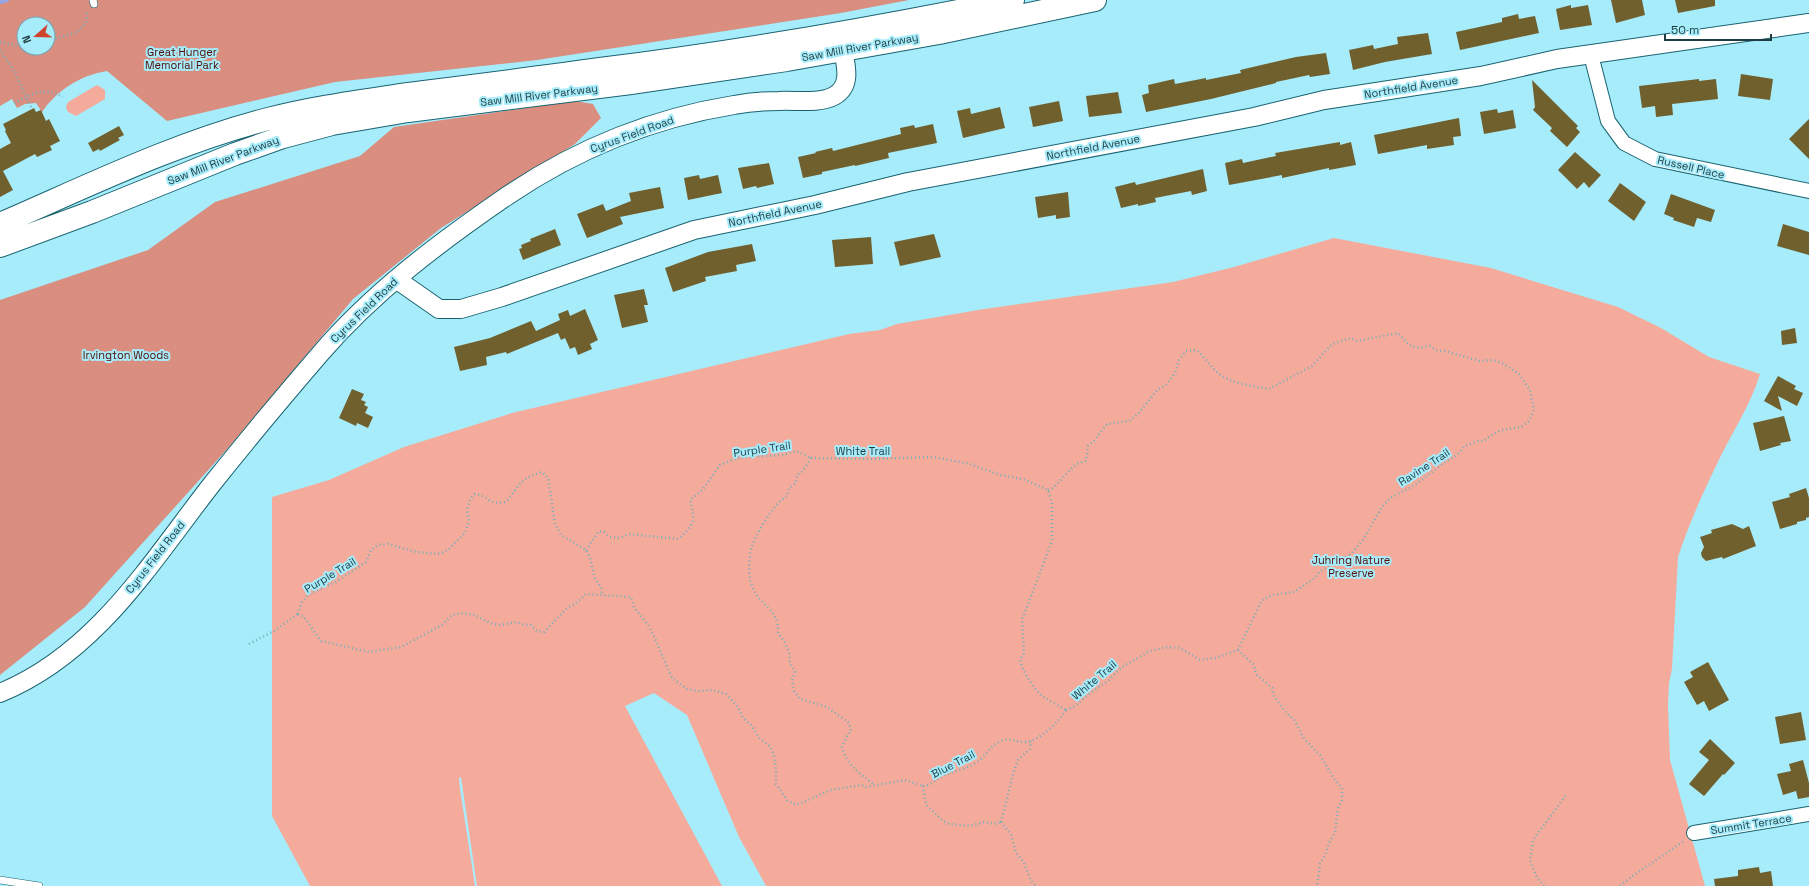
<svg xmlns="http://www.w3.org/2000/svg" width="1809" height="886" viewBox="0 0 1809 886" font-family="'Space Grotesk',sans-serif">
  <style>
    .green { fill: #f5ab9c }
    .forest { fill: #d98e7f; fill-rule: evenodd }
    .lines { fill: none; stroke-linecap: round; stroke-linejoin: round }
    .stream { stroke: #95a7e6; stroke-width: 4 }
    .building { fill: #70602e }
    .service-casing { stroke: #196370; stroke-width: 8 }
    .minor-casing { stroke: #196370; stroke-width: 16 }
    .tertiary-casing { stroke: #196370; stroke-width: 20 }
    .trunk-casing { stroke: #196370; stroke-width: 24 }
    .path { stroke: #77aeb9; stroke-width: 2.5; stroke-dasharray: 1 3; stroke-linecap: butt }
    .service { stroke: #fff; stroke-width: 7 }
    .minor { stroke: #fff; stroke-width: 14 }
    .tertiary { stroke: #fff; stroke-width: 18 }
    .trunk { stroke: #fff; stroke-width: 22 }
    .labels { text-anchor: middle; stroke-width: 4; stroke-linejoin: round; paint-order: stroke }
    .street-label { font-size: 11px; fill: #1f3c41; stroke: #a7ecfb }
    .park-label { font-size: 11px; fill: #500d04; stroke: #a7ecfb }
  </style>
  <rect width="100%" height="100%" fill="#a7ecfb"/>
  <!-- green -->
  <path class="green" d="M97,85L105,90V99L76,116L68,112L66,107L68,102Z
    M1334,238L1491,268L1618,307L1661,328L1709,357L1760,374C1750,407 1730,435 1716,466C1702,495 1688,526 1678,557L1672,669L1669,683L1668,706L1670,760L1705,886H766L739,837L687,715L654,693L625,706L722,886H477L461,777L459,778L460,789L475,886H310L272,816V497L329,480L404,447L512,413L849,334L880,330L897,324L984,309L1173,282L1234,267Z"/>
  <!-- forest -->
  <path class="forest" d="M0,0H909L841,13L537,60L335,82L167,121L107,71C81,75 57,90 42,112L36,103L25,104L17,108L12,99L0,106ZM24,24H48V48H24Z
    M575,101L593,104L601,118L575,144L441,228L353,299L229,447L85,607L0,675V300L148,250L215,202L360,156L394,127Z"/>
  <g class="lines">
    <!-- stream -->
    <path class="stream" d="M0,2L7,0"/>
  </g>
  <!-- building -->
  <path class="building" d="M1611,0H1642L1645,15L1616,23Z
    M1675,0H1715V6L1678,13Z
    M1571,5V8L1588,5L1592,25L1560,30L1556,9Z
    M1518,14L1519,19L1535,16L1539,33L1460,50L1456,32L1502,22V18Z
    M1428,33L1432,54L1385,62L1353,70L1349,50L1373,45L1374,49L1398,44L1397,37Z
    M1326,53L1330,74L1310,77L1309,75L1276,82V83L1211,99L1146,112L1142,95L1149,93L1148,85L1174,79L1175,84L1206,78V80L1241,73L1240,70L1296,57Z
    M1741,74L1773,79L1770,100L1738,96Z
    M1699,79V81L1716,79L1718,99L1672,104L1673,115L1656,117L1655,106L1642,108L1639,86Z
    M1532,80L1578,126L1576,128L1580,132L1567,147L1550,131L1552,128L1533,110L1535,107Z
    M1118,92L1122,113L1089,117L1086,96Z
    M1059,101L1063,121L1033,127L1029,107Z
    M1000,107L1005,128L963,138L957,111L970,108L971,114Z
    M34,108L36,112L41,110L46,121L49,119L60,141L50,146L52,150L37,157L35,154L3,171L13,190L0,197V149L11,143L5,131L6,130L3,124Z
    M1497,109L1498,113L1513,110L1516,128L1484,134L1480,112Z
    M1459,118L1461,136L1453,137L1454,145L1427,149V145L1378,154L1374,135Z
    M1809,119V159L1789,139Z
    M933,124L937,143L888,153L889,158L855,166V165L822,172V174L803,178L798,157L816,153L815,152L832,148L833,151L901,134L900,128L914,125L915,128Z
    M119,126L124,135L118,138L120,140L100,151L99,149L93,152L88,143Z
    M1340,142V145L1351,142L1356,165L1329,170V168L1282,178V175L1229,185L1225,163L1242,159L1243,163L1276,156L1275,153Z
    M1575,152L1601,175L1589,188L1584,182L1577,189L1558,170Z
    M769,163L774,184L757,188L756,186L743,189L738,168Z
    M1203,169L1207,191L1192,195L1191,191L1155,198L1156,202L1138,206V204L1121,208L1115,187L1135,182L1136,185Z
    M699,175L700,179L718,175L722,193L688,200L684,178Z
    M1620,183L1646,202L1634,221L1608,201Z
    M660,187L664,208L620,217L623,224L587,238L577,214L603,204L606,211L631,201L629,193Z
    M1068,192L1070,217L1056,219V215L1038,218L1035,197Z
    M1671,194L1715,210L1711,222L1697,218L1694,227L1673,220L1674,218L1664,214Z
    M1783,224L1809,232V255L1777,246Z
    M555,229L561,245L523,260L519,249L522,248L521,245L531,241L530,239Z
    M934,234L941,257L900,266L894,242Z
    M871,237L873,264L835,267L832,240Z
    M752,244L756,261L736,265L737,271L705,277L706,281L673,292L665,268L708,252Z
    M644,289L648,305H644L648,322L622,328L614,295Z
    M585,309L598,340L590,344L592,349L578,355L575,347L570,349L565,338L561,340L558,333L507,354L506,352L486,357L487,365L460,371L454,347L490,338L531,321L536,331L560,320L558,314L568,310L570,316Z
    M1795,328L1797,343L1782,345L1781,331Z
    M1778,376L1796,386L1794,389L1803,393L1797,406L1778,396L1782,411L1764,401Z
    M352,389L364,394L361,400L366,402L364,405L368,407L365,413L373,417L368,428L357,423L356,426L339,418Z
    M1784,416L1791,441L1780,443L1781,445L1760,451L1753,423Z
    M1806,488L1809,498V517L1806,518V520L1797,522V524L1780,529L1772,502L1790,497L1789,494Z
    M1732,524L1743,529L1749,526L1756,546L1723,559L1722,557L1706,561L1702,557L1701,553L1704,547L1700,537L1712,533L1711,530Z
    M1708,662L1729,700L1709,711L1704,701L1697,705L1684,682L1693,677L1690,672Z
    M1801,712L1806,740L1780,744L1775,717Z
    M1710,739L1735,763L1724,775L1723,774L1704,796L1689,784L1709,760L1699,752Z
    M1803,760L1809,783V797L1798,799L1796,791L1783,795L1777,774L1791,771L1789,764Z
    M1759,867L1760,873L1771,871L1773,886H1715L1714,879L1738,876V870Z"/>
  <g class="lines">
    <defs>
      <path id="service" d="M93,0L94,4
        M0,880L39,886"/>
      <path id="minor" d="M1591,55L1608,121L1624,143L1655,159L1809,191
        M1694,833L1809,814"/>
      <path id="tertiary" d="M396,279L439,309H461L502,297L694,230L815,205L908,182L1254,117L1324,100L1481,76L1557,59L1809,23
        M0,693C96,654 151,562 212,484C247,440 283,397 320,354C373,292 440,242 507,196C575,150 653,118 734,105C749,102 764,101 779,101C795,100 819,104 834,96C852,86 846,66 843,50"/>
      <path id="trunk" d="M0,224C88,186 175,143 268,119C314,107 361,101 407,94C471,86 536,78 600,69C739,52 876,28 1013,0
        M0,246L92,212L235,154L283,137L332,124L408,111L631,83L787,60L939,33L1095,0"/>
    </defs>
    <!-- service casing -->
    <use href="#service" class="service-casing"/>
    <!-- minor casing -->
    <use href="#minor" class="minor-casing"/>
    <!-- tertiary casing -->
    <use href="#tertiary" class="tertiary-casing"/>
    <!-- trunk casing -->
    <use href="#trunk" class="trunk-casing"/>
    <!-- path -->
    <path class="path" d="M48,41L77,32L86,23L87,11
      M0,42L24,47
      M0,50L13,69L32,109
      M14,103C32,94 44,86 63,97
      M811,458L871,459L933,457L970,464L1000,475L1023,479L1048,490L1052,503V541L1022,620L1024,653L1020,660C1023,672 1032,686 1041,695C1044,698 1061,707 1066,710
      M811,458L803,471L797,475L796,483L789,488L787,496C774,503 755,535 751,549C749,560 748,576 752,586C758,605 780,609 778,633L784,641L789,652L790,663L795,672L792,681L794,691L800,699L827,707L849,723L851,731L847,736L842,747C847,765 860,774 875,785
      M1048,490L1053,488L1076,464L1086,461L1088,446L1094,441L1107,424L1129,421L1138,414L1158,389L1166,385L1175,373L1179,360L1186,351L1196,350C1205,357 1210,366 1218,373C1231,384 1253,386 1269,389L1312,366L1332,344L1351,338L1357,341L1398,333C1410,346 1411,350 1430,346L1438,351H1445L1480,361L1492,360L1502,363L1519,374L1530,390L1534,410L1529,421L1521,427L1502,430L1493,434L1484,441H1478L1465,446L1457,455L1445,462L1415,485L1390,498L1382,507L1363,540L1351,554L1329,566L1319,572L1315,578L1294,592L1272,595L1262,600L1238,650
      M586,550L599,531L604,532L610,537L620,538L629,534L678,539C694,526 696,520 690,500L703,489L720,465L737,458L783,455L796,451L811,458
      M298,614L304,617L321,641L369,652L401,647L442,625L452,615L464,613L475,615L490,623L500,625L516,622L525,625H531L537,631L544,632L567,608L575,604L586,594L631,597L634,607L648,625L653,634L672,678L687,689L699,691L712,690L726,694L738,707L743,718L752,726L759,738L770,746L774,755L776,772V784L788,801L797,805L830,790L862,785L866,787L905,780L923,786
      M298,614L302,602L309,594L336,582L366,562L371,550L378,545L388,544L416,552L440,554L449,549L465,533L469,521L467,510L470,499L475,494C490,496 486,505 506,502C520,485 519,479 542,472L548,478L555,524L561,535L586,550L590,558L595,579L601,587L602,595
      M249,644L274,631L298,614
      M1238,650L1254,665L1256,674L1272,688L1274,696L1284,710L1295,721L1304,739L1320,755L1334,779L1342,788V800L1338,808L1335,833L1329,843L1326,853L1320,864L1317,886
      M1066,710L1075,706L1085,697L1109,680L1122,667L1150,651L1167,647L1180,648L1200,660L1215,658L1238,650
      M923,786C932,785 937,778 945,775C957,770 971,768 981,759C988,752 990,747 999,742C1011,736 1014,743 1026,742C1039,741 1060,721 1066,710
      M923,786L926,805L943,821L949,824L970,826L984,822L994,824L1001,822
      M1001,822L1014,771L1018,760L1030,749L1031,741
      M1001,822L1011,835L1016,853L1023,861L1031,881L1036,886
      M1544,886L1537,878L1530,860L1533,840L1566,795
      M1620,886L1631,877L1684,841"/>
    <!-- service -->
    <use href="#service" class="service"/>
    <!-- minor -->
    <use href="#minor" class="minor"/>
    <!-- tertiary -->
    <use href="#tertiary" class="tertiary"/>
    <!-- trunk -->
    <use href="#trunk" class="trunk"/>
  </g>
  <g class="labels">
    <!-- street labels -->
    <g class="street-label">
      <text transform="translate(860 47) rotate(-10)" y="4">Saw Mill River Parkway</text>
      <text transform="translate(1411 87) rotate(-9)" y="4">Northfield Avenue</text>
      <text transform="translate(539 95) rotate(-7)" y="4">Saw Mill River Parkway</text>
      <text transform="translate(632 134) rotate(-20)" y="4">Cyrus Field Road</text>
      <text transform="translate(1093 147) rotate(-11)" y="4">Northfield Avenue</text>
      <text transform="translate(223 160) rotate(-21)" y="4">Saw Mill River Parkway</text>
      <text transform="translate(1691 167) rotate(13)" y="4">Russell Place</text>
      <text transform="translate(775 213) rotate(-12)" y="4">Northfield Avenue</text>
      <text transform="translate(364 310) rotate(-44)" y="4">Cyrus Field Road</text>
      <text transform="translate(762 449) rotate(-8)" y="4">Purple Trail</text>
      <text x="863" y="455">White Trail</text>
      <text transform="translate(1424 467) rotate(-33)" y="4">Ravine Trail</text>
      <text transform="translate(155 557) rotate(-52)" y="4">Cyrus Field Road</text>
      <text transform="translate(330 575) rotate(-31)" y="4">Purple Trail</text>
      <text transform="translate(1094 680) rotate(-40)" y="4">White Trail</text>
      <text transform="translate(953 764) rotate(-27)" y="4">Blue Trail</text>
      <text transform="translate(1751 824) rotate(-9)" y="4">Summit Terrace</text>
    </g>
    <!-- park labels -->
    <g class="park-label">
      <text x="182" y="56">Great Hunger<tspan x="182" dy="13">Memorial Park</tspan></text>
      <text x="126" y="359">Irvington Woods</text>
      <text x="1351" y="564">Juhring Nature<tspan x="1351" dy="13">Preserve</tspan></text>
    </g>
  </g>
  <!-- north arrow -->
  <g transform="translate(36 36) rotate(250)"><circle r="19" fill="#a7ecfb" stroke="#71a6b1"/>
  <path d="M0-3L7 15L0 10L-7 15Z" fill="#d0442e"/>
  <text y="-6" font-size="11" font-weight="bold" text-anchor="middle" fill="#1f3c41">N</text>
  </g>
  <!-- scale -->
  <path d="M1665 34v6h106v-6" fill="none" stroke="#1f3c41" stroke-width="2"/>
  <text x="1671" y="34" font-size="12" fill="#1f3c41" stroke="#a7ecfb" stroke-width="3" paint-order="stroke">50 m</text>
</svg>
